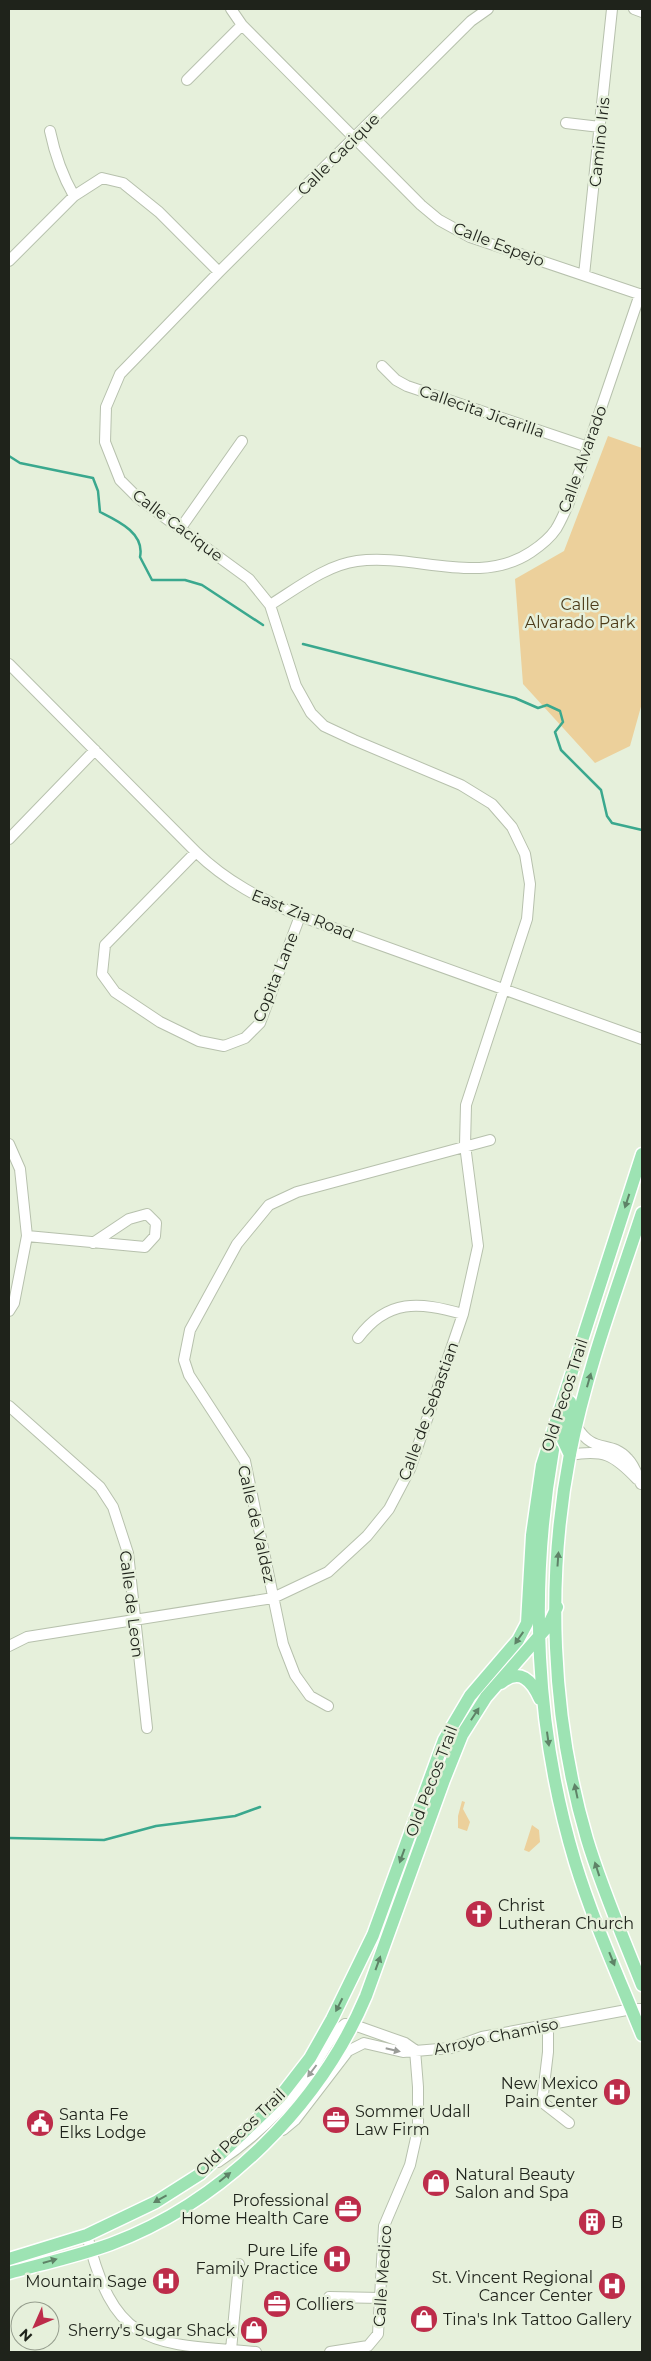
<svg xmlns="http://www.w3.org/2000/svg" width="651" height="2361" viewBox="0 0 651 2361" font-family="Montserrat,sans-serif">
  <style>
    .green { fill: #ecd09b }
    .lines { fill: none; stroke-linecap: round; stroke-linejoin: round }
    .stream { stroke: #3aa88e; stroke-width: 2.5 }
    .minor-casing { stroke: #b7c1ad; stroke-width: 12 }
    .major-casing { stroke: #fff; stroke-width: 15 }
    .minor { stroke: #fff; stroke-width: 10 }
    .major { stroke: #9de3b3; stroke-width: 12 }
    .oneway { fill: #5e8367 }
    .oneway2 { fill: #9a9c98 }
    .labels { text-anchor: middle; stroke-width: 5; stroke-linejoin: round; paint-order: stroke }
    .street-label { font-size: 16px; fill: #1f231b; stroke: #e6f0db }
    .park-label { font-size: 16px; fill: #4d3c1a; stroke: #e6f0db }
    .poi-label { font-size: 16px; fill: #1f231b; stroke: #e6f0db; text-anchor: start }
  </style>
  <rect width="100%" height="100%" fill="#e6f0db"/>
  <!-- green -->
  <path class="green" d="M608,436L642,448V703L630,746L595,763L523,684L515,579L564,551Z
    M462,1801L465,1802L463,1809L470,1822L467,1831L458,1828V1816Z
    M532,1825L539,1830L540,1842L529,1852L524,1850Z"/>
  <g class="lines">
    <!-- stream -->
    <path class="stream" d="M9,456L20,463L93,478L98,491L100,512C118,521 145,533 140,557L152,580H185L202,585L263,625
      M303,644L515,698L538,708L547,705L560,711L563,722L555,732L561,750L601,790L607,816L612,823L642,830
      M9,1838L104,1840L156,1826L235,1816L260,1807"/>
    <defs>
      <path id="minor" d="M231,9L242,25L421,205L439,220L470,237L642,295
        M634,9L642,12
        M187,80L242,25
        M566,123L600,127
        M50,131C55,155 62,175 74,196
        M9,261L74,196L102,178L123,183L159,212L219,272
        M584,275L612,9
        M382,366L396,380L407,386L588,447
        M180,529L242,441
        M270,605C296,589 326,565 357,561C415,553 479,587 531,552C540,546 550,538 556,529C561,521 564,513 568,505L640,294
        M9,664L196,852C227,882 261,899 300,916L642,1039
        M9,839L95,750
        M196,852L105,945L102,974L115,992L160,1022L199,1041L224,1046L245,1038L260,1023L300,916
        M9,1144L20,1169L27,1236L14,1303L9,1311
        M27,1236L145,1247L155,1236L156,1223L147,1214L129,1219L93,1243
        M358,1338C388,1298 419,1302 463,1314
        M9,1406L100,1487L113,1507L128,1553L147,1728
        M577,1427C594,1455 610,1439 628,1459C635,1466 637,1475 641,1484
        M570,1455C604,1449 614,1455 637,1479
        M9,1646L27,1637L273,1598L328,1572L367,1536L389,1509L410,1469L463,1314L478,1246L465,1145L466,1105L527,919L530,884L525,854L512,827L492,804L461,785L354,740L324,726L311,713L296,686L270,605L249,579L138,498L120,480L105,442L106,407L120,374L219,272L471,21L488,9
        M328,1706L310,1696L295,1675L283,1644L245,1461L189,1375L184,1360L190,1330L237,1244L269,1205L297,1192L490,1140
        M548,2025V2052L542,2102L569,2123
        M283,2130L295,2120L348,2051L364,2043L403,2052L451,2048L482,2037L632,2009H642
        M218,2162C253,2139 282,2111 307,2077C319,2061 329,2036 345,2024L354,2025L405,2043L415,2050
        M87,2235C115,2349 151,2343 256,2352
        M329,2297L381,2298
        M231,2350L239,2264
        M330,2352L368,2346L378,2334L384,2226L410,2165L418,2129V2087L415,2050"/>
      <path id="major" d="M642,1213C616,1292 586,1372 570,1454C546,1579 551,1717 587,1839C602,1889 623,1937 642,1985
        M553,1450C529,1587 535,1729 575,1862C593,1921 619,1978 642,2035
        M570,1455L563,1440L570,1402
        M501,1683C520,1667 532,1681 540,1699
        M9,2259L87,2235L156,2202L200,2174L279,2098L310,2058L332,2019L373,1935L444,1740L470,1696L518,1640L527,1623L532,1535L542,1465L642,1154
        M9,2273C42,2264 78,2256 111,2244C223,2202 320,2105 366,1996L444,1780L462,1735L486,1697L548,1626L557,1607"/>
    </defs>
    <!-- minor casing -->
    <use href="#minor" class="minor-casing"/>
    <!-- major casing -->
    <use href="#major" class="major-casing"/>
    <!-- minor -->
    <use href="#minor" class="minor"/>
    <!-- major -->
    <use href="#major" class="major"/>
  </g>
  <!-- one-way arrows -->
  <defs><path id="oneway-solid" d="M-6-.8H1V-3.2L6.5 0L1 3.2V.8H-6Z" transform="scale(1.25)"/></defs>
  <g class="oneway">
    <use href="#oneway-solid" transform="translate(627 1201) rotate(108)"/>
    <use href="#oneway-solid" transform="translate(589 1380) rotate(-74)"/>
    <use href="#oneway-solid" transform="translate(558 1559) rotate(-86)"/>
    <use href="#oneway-solid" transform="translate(519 1638) rotate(125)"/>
    <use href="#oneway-solid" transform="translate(475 1714) rotate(-57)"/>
    <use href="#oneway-solid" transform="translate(548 1739) rotate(82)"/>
    <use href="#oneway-solid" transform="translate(576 1791) rotate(-102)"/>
    <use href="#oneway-solid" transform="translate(402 1856) rotate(110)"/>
    <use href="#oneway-solid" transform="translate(597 1869) rotate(-108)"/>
    <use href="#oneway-solid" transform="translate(612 1959) rotate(68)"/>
    <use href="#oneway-solid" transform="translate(378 1963) rotate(-70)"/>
    <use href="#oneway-solid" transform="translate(339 2005) rotate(117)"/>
    <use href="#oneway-solid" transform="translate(225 2177) rotate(-39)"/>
    <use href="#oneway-solid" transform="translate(160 2199) rotate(151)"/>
    <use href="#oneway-solid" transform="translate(50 2261) rotate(-16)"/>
  </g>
  <g class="oneway2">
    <use href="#oneway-solid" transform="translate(393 2050) rotate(13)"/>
    <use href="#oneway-solid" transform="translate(312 2071) rotate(127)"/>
  </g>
  <!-- icons -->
  <defs>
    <symbol id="church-disc" viewBox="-11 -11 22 22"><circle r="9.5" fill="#bd2c4a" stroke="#e6f0db"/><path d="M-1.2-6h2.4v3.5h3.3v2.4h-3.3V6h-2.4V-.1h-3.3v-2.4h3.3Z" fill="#fff"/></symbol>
    <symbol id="hospital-disc" viewBox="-11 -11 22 22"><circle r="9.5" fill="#bd2c4a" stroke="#e6f0db"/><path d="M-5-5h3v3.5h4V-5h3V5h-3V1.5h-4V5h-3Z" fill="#fff"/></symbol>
    <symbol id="office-disc" viewBox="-11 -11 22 22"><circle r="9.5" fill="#bd2c4a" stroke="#e6f0db"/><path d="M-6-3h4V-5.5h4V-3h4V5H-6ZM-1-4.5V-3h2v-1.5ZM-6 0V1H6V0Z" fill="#fff"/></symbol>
    <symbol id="civic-disc" viewBox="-11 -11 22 22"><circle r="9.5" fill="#bd2c4a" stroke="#e6f0db"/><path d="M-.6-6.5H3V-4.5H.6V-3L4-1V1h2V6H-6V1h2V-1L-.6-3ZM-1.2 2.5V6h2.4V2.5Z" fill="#fff"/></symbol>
    <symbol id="shop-disc" viewBox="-11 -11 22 22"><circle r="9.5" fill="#bd2c4a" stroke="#e6f0db"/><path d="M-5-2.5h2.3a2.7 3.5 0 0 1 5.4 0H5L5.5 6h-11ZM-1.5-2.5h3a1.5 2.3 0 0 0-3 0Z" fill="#fff"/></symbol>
    <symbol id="building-disc" viewBox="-11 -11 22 22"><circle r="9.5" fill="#bd2c4a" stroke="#e6f0db"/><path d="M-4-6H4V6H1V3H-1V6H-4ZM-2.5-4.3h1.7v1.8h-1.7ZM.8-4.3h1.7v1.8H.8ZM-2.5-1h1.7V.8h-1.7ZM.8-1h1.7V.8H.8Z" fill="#fff"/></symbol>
  </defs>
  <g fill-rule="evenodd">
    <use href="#church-disc" x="463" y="1898" width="32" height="32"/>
    <use href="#hospital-disc" x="601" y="2076" width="32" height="32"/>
    <use href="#office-disc" x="320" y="2104" width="32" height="32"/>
    <use href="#civic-disc" x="24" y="2107" width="32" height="32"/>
    <use href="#shop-disc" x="420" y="2167" width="32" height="32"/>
    <use href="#office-disc" x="332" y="2193" width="32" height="32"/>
    <use href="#building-disc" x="576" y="2206" width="32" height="32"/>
    <use href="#hospital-disc" x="321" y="2243" width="32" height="32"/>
    <use href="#hospital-disc" x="150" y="2265" width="32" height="32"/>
    <use href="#hospital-disc" x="596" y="2270" width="32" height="32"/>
    <use href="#office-disc" x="261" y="2288" width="32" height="32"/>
    <use href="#shop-disc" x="408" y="2303" width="32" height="32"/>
    <use href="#shop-disc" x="238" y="2314" width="32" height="32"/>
  </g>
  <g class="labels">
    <!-- street labels -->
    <g class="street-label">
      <text transform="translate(599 142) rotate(-84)" y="6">Camino Iris</text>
      <text transform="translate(338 154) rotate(-45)" y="6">Calle Cacique</text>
      <text transform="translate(499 244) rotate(21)" y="6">Calle Espejo</text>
      <text transform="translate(482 411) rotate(19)" y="6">Callecita Jicarilla</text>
      <text transform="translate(582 459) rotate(-70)" y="6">Calle Alvarado</text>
      <text transform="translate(178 525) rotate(37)" y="6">Calle Cacique</text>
      <text transform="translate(303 914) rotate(22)" y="6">East Zia Road</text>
      <text transform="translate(275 977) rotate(-68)" y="6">Copita Lane</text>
      <text transform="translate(564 1395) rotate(-72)" y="6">Old Pecos Trail</text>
      <text transform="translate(428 1411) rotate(-70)" y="6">Calle de Sebastian</text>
      <text transform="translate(257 1524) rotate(77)" y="6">Calle de Valdez</text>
      <text transform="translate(132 1604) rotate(83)" y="6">Calle de Leon</text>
      <text transform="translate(431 1781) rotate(-69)" y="6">Old Pecos Trail</text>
      <text transform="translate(496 2036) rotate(-12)" y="6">Arroyo Chamiso</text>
      <text transform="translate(240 2132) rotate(-44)" y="6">Old Pecos Trail</text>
      <text transform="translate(382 2276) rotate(-86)" y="6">Calle Medico</text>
    </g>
    <!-- park labels -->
    <g class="park-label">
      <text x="580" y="610">Calle<tspan x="580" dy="18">Alvarado Park</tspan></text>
    </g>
    <!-- poi labels -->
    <g class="poi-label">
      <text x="498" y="1911">Christ<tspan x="498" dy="18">Lutheran Church</tspan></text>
      <text x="598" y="2089" text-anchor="end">New Mexico<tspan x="598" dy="18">Pain Center</tspan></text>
      <text x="355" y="2117">Sommer Udall<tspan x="355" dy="18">Law Firm</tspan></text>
      <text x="59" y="2120">Santa Fe<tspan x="59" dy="18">Elks Lodge</tspan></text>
      <text x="455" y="2180">Natural Beauty<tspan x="455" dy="18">Salon and Spa</tspan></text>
      <text x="329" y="2206" text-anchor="end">Professional<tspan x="329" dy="18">Home Health Care</tspan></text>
      <text x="611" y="2228">B</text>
      <text x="318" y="2256" text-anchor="end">Pure Life<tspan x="318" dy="18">Family Practice</tspan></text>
      <text x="593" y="2283" text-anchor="end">St. Vincent Regional<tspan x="593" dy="18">Cancer Center</tspan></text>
      <text x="147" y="2287" text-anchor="end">Mountain Sage</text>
      <text x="296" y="2310">Colliers</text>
      <text x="443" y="2325">Tina's Ink Tattoo Gallery</text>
      <text x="235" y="2336" text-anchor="end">Sherry's Sugar Shack</text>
    </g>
  </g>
  <!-- border -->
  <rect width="651" height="2361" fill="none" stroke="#1f231b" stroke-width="20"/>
  <!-- north arrow -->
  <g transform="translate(35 2326) rotate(225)"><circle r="24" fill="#e6f0db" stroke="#969e8e"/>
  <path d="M0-4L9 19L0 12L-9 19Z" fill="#bd2c4a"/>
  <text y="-8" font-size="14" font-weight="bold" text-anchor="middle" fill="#1f231b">N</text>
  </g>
</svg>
